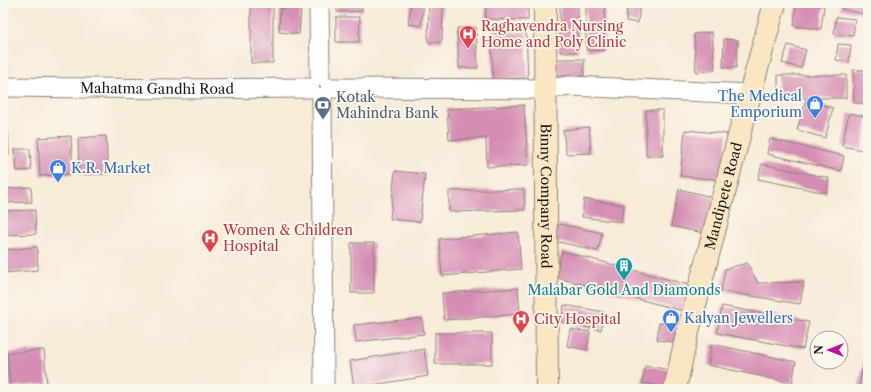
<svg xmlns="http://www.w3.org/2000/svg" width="871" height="392" viewBox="0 0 871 392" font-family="'Libre Caslon Text',serif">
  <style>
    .building { fill: #d58db3 }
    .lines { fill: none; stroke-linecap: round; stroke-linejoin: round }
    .minor-casing { stroke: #8a847a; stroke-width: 21 }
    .secondary-casing { stroke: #8a847a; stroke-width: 24 }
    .minor { stroke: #fff; stroke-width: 19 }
    .secondary { stroke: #fbe6c4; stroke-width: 22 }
    .labels { text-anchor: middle; stroke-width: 3.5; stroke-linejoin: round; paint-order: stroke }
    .health-label { font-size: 14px; fill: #be3a42; stroke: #fbf7ec; text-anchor: start }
    .street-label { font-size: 14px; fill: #1c1c1c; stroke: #fbf7ec }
    .shop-label { font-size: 14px; fill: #366cbe; stroke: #fbf7ec; text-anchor: start }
    .service-label { font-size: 14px; fill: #4e5e75; stroke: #fbf7ec; text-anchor: start }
    .culture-label { font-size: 14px; fill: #0d838f; stroke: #fbf7ec }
  </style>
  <rect width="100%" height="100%" fill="#fbf7ec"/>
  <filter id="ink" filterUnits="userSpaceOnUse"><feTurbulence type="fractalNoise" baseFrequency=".025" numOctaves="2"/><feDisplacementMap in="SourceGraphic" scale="8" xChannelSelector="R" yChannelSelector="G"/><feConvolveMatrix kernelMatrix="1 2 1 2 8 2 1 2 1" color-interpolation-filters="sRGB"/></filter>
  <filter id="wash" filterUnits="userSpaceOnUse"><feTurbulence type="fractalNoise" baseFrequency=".012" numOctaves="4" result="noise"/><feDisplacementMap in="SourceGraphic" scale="16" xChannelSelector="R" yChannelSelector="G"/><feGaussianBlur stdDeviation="0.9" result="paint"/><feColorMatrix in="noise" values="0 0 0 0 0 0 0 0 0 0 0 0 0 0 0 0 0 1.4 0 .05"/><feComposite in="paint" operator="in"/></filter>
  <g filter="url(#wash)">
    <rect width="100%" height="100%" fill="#f8ebd8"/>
    <g id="blocks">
      <!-- building -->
      <path class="building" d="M251,3H273V63H251Z
        M337,3H362V11L337,12Z
        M411,3H424L421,26L408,24Z
        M429,3H443L442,42H428Z
        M486,3H528V20L485,19Z
        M560,3H578V52H560Z
        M586,3H605L604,51L586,50Z
        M627,3H640L638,23L626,21Z
        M796,3L824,6L821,29L794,26Z
        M842,3H868V15L841,9Z
        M280,8L301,9L299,34L279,32Z
        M336,17H360L359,42H336Z
        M836,17L855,19L853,36L834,34Z
        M476,27L478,68H459L457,28Z
        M526,32L528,78L493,79L491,34Z
        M712,32L715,70L696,72L694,34Z
        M724,39L738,40L736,68L723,67Z
        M838,44L851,45L849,62L836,60Z
        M788,45L806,50L801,68L782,63Z
        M555,59H584V76H555Z
        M853,70H868V103H854Z
        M778,75H846V98H778Z
        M806,100L833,108L825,138L797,130Z
        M524,105L528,165L487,167L486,138L449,140L447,109Z
        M646,110H663V156H646Z
        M849,113L868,117L862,150L842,146Z
        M589,127L591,153L566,154L563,130Z
        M685,130L727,134L723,180L680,176Z
        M8,132L9,156L3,157V133Z
        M71,136L73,174L40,176L38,138Z
        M106,136L108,174L79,175L78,138Z
        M770,139L844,156L841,171L767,154Z
        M15,149H30L31,170L17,171Z
        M762,164L829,178L826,193L758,179Z
        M395,171L425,174L420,222L390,219Z
        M31,187L32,202L3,203V189Z
        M524,189L525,210L449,212V191Z
        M679,189L716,198L708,234L671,226Z
        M584,199L624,205L621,222L582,217Z
        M35,210L36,234L3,235V211Z
        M559,224L602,233L598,251L555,241Z
        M518,232L521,269L442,276L439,239Z
        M351,243H374V293H351Z
        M37,247L38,270L3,273V250Z
        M562,251L693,286L687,312L555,277Z
        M747,263L758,283L804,282L800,304L721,291L725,269Z
        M518,288L520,314L444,320L442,293Z
        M564,305L604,312L601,330L561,322Z
        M722,306L809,322L803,349L717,333Z
        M422,318L424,334L356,342L354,325Z
        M659,323L684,326L682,343L657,340Z
        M570,329L590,332L587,350L567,346Z
        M435,333H492V364H435Z
        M712,344L796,362L792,383L708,365Z
        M424,349L428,376L354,388L350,361Z
        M867,349L868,389H858Z
        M44,350L47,384L10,387L7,353Z
        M645,366L673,370L671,388L642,383Z"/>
    </g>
  </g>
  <g filter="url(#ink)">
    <use href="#blocks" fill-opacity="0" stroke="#8a847a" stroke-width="1"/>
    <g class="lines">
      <defs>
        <g id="minor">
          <path d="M319,3L320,76"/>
          <path id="s1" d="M3,87L179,89L310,88"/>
          <path d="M330,88L546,89L570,86L750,94"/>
          <path d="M322,97L324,389"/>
        </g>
        <g id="secondary">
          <path id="s2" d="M545,3L547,389"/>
          <path id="s3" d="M675,389L685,343L750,94L775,3"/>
        </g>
      </defs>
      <!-- minor casing -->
      <use href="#minor" class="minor-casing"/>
      <!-- secondary casing -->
      <use href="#secondary" class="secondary-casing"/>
      <!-- minor -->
      <use href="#minor" class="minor"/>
      <!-- secondary -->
      <use href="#secondary" class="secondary"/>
    </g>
  </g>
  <!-- icons -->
  <defs>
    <symbol id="hospital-pin" viewBox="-11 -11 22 30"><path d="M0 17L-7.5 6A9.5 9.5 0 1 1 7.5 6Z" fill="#e0444e" stroke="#fbf7ec"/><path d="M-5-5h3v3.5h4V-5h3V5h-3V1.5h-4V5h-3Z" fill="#fff"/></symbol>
    <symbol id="shop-pin" viewBox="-11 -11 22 30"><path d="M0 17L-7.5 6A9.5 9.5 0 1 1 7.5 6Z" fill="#3f7fe0" stroke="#fbf7ec"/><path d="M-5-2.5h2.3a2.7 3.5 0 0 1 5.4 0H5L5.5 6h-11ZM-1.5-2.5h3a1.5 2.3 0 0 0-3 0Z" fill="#fff"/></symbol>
    <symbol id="bank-pin" viewBox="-11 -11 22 30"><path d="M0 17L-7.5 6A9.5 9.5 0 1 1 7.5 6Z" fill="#5c6f8a" stroke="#fbf7ec"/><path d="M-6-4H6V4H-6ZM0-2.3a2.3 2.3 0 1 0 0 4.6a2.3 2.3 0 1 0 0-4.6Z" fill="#fff"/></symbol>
    <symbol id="building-pin" viewBox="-11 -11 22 30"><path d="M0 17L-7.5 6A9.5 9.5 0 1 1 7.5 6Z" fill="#0f9aa8" stroke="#fbf7ec"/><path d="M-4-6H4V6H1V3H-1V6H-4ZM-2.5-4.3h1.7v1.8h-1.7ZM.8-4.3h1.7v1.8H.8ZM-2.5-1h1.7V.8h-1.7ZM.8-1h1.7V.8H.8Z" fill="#fff"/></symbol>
  </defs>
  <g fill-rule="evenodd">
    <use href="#hospital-pin" x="458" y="24" width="20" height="27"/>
    <use href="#shop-pin" x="805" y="94" width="20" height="27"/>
    <use href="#bank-pin" x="313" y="95" width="20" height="27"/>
    <use href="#shop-pin" x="48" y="158" width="20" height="27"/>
    <use href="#hospital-pin" x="200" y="228" width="20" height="27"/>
    <use href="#building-pin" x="614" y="256" width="20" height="27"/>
    <use href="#shop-pin" x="661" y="308" width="20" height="27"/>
    <use href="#hospital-pin" x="511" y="309" width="20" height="27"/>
  </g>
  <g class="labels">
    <!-- health labels -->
    <g class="health-label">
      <text x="481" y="31">Raghavendra Nursing<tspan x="481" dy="16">Home and Poly Clinic</tspan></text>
      <text x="223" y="235">Women &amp; Children<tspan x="223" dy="16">Hospital</tspan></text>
      <text x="534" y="324">City Hospital</text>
    </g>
    <!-- street labels -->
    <g class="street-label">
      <text dy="5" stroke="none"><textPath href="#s1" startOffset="154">Mahatma Gandhi Road</textPath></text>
      <text dy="5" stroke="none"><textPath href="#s2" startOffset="193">Binny Company Road</textPath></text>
      <text dy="5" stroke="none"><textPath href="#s3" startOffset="199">Mandipete Road</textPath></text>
    </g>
    <!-- shop labels -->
    <g class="shop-label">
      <text x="802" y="101" text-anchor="end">The Medical<tspan x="802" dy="16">Emporium</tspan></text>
      <text x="71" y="173">K.R. Market</text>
      <text x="684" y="323">Kalyan Jewellers</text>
    </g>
    <!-- service labels -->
    <g class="service-label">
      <text x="336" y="102">Kotak<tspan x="336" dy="16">Mahindra Bank</tspan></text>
    </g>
    <!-- culture labels -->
    <g class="culture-label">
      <text x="624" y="295">Malabar Gold And Diamonds</text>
    </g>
  </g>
  <!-- margin -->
  <rect width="871" height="392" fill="none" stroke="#fbf7ec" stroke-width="16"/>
  <!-- north arrow -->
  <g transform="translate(829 350) rotate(270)"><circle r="19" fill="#fbf7ec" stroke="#a29f99"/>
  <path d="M0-3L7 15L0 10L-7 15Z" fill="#b5179e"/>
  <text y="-6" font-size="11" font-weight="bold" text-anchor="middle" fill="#1c1c1c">N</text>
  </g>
</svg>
